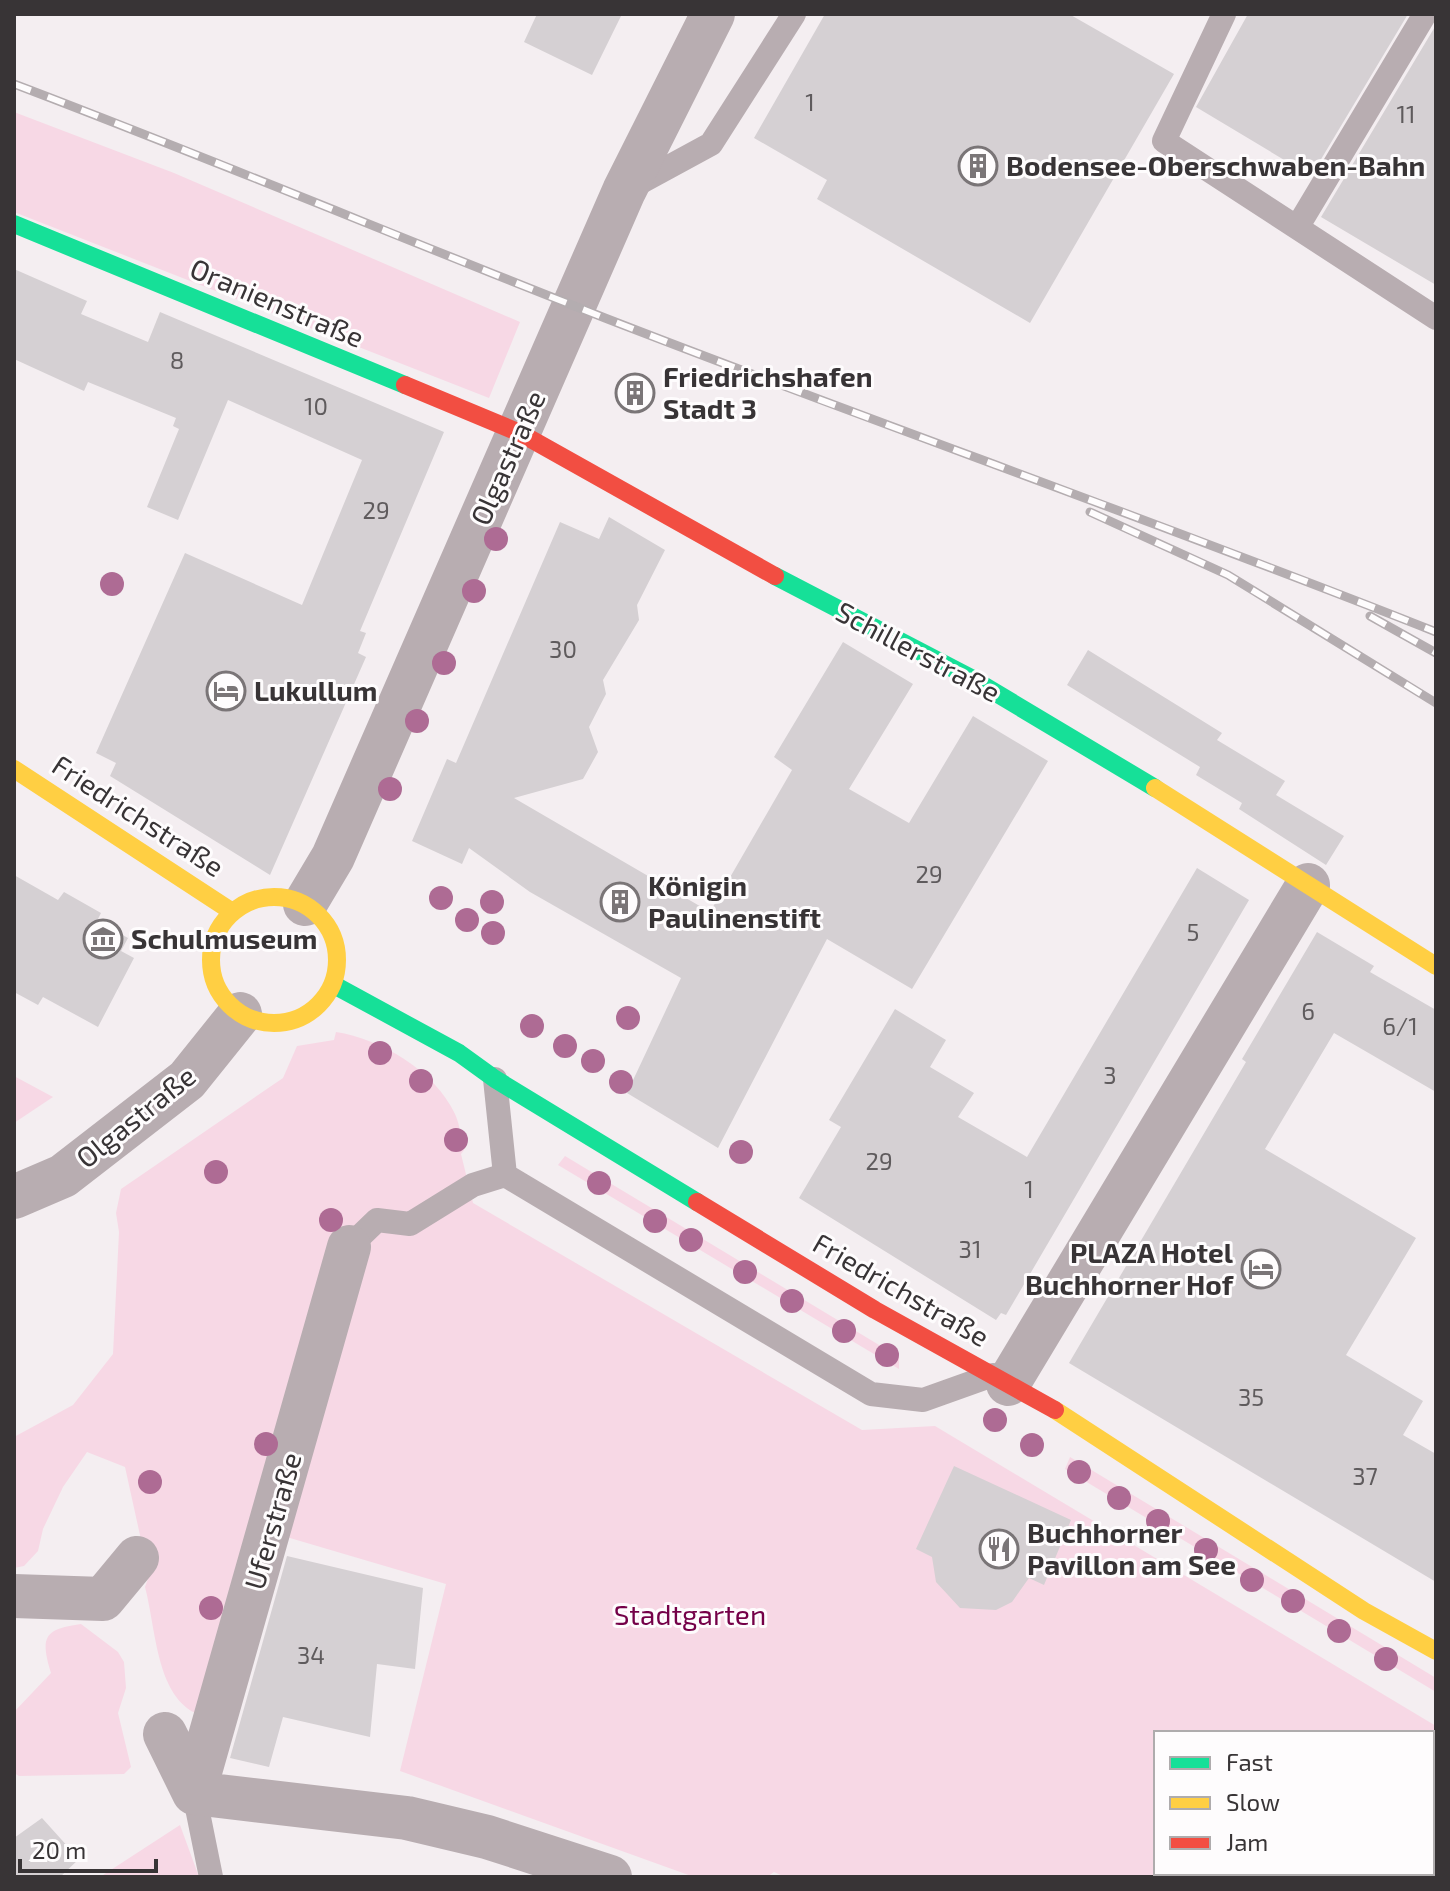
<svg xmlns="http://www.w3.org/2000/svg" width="1450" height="1891" viewBox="0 0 1450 1891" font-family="'Exo 2',sans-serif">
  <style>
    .green { fill: #f7d8e5; fill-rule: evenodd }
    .building { fill: #d5d0d3 }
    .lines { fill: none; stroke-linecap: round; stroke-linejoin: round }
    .lane { stroke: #b8adb1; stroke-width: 24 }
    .street { stroke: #b8adb1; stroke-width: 44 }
    .fast { stroke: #16e098; stroke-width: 18 }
    .slow { stroke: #ffcf43; stroke-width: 18 }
    .jam { stroke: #f24e42; stroke-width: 18 }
    .rail-casing { stroke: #b4adb0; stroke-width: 9 }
    .rail { stroke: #fefcfd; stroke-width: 6; stroke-dasharray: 18; stroke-linecap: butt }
    .tree { fill: #ae6b94 }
    .labels { text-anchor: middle; stroke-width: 6; stroke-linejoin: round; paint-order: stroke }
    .number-label { font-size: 24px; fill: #5f5b5d }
    .poi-label { font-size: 28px; font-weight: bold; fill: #383436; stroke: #fefcfd; text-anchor: start }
    .street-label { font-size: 28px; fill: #383436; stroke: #fefcfd }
    .park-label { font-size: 28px; fill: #740048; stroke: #fefcfd }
  </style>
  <rect width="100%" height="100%" fill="#f4eef1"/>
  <!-- green -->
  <path class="green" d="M14,112L174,173L520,322L489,398L14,212Z
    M336,1032C381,1039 435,1071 455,1114C460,1125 461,1138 464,1150L461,1154L473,1203L862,1430L935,1426L1436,1726V1877H785L774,1872L767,1877H694L400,1771L446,1584L256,1528L195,1713C156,1693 156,1629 145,1587L149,1576L125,1467L87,1452L63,1487L43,1529L38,1551L24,1566L14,1568V1437L73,1405L113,1354L119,1232L116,1213L121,1189L283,1078L297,1046L334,1040ZM1156,1733H1432V1873H1156Z
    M14,1076L53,1097L14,1123Z
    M565,1156L899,1357V1369L558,1165Z
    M1070,1457L1436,1678V1692L1065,1469Z
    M81,1624L118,1652L124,1662L126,1688L118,1713L131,1767L124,1774L19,1776L14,1773V1712L51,1673C40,1637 44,1629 81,1624Z
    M180,1825L199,1877H100Z"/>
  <!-- building -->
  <path class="building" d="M537,14H622L592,75L524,42Z
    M825,14H1069L1174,74L1030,323L817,199L827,180L754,138Z
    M1248,14H1408L1311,176L1196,107Z
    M1436,25V285L1321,217Z
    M14,269L87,301L81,314L148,342L160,312L444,432L360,631L366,633L358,653L366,657L270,875L110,776L116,763L96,753L185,553L302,605L362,460L228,400L178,520L147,507L179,429L173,426L176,418L88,382L84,391L14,359Z
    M609,517L665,550L637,605L639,620L603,680L606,694L589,727L598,752L583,779L514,798L710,912L792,770L774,757L843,642L913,684L849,789L909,823L973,716L1048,761L912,989L827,939L718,1148L627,1093L681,978L530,892L469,848L462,864L412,841L447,759L456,763L560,522L599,539Z
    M1088,650L1222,733L1217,740L1285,781L1276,795L1344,836L1326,865L1239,809L1242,803L1196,775L1200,767L1067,685Z
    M1197,868L1249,900L1006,1315L1001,1313L996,1320L799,1198L841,1127L829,1120L895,1009L946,1040L930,1067L974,1093L958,1117L1027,1157Z
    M14,875L58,900L64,892L101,913L97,921L128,938L121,951L134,958L98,1027L43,997L38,1005L14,992Z
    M1317,932L1374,966L1370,972L1436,1010V1092L1334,1033L1265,1149L1416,1238L1346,1355L1423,1401L1403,1435L1436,1454V1582L1069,1363L1246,1062L1242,1059Z
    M954,1466L1071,1520L1044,1585L1029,1578L1012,1602L996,1610L960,1608L936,1582L932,1557L916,1549Z
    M287,1556L423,1588L415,1669L377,1664L370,1737L283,1717L269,1767L230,1758Z
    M42,1818L79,1859L60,1877H14V1838Z"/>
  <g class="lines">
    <!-- lane -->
    <path class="lane" d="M1224,14L1164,141L1436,318
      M630,188L711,144L794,14
      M1298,226L1425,14
      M495,1079L505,1175
      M349,1247L377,1220L410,1224L473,1185L505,1175L871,1394L923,1400L993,1375
      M194,1793L211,1877"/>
    <!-- street -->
    <path class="street" d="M305,904L333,857L624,191L713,14
      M14,1197L63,1176L187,1080L240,1014
      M349,1247L194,1793L407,1818L487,1837L610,1877
      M1008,1384L1308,885
      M14,1596L103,1599L137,1558
      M165,1734L194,1793"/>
    <!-- fast -->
    <path class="fast" d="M14,224L405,385
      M775,576L971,678L1155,788
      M334,985L459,1053L495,1079L697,1202"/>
    <!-- slow -->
    <path class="slow" d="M14,769L231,911
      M1155,788L1436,966
      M211 960a63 63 0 1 1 126 0a63 63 0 1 1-126 0Z
      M1055,1410L1364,1611L1436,1651"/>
    <!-- jam -->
    <path class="jam" d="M405,385L520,433L775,576
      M697,1202L875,1310L1055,1410"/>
    <defs>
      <path id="rail" d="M14,84C212,159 408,241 605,318C881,425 1161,523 1436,632
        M1090,512L1228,575L1436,703
        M1370,616L1436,653"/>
    </defs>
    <!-- rail casing -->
    <use href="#rail" class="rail-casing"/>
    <!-- rail -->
    <use href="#rail" class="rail"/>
  </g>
  <!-- trees -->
  <g class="tree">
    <circle cx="496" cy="539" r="12"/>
    <circle cx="112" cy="584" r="12"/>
    <circle cx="474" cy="591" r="12"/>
    <circle cx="444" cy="663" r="12"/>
    <circle cx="417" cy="721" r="12"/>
    <circle cx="390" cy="789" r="12"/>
    <circle cx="441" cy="898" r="12"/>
    <circle cx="492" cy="902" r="12"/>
    <circle cx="467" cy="920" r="12"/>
    <circle cx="493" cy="933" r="12"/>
    <circle cx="628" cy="1018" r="12"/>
    <circle cx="532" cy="1026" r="12"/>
    <circle cx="565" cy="1046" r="12"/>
    <circle cx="380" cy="1053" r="12"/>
    <circle cx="593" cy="1061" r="12"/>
    <circle cx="421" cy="1081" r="12"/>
    <circle cx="621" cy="1082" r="12"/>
    <circle cx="456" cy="1140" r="12"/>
    <circle cx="741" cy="1152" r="12"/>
    <circle cx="216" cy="1172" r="12"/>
    <circle cx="599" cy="1183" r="12"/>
    <circle cx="331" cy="1220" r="12"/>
    <circle cx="655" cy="1221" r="12"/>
    <circle cx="691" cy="1240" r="12"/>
    <circle cx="745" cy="1272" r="12"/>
    <circle cx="792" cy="1301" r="12"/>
    <circle cx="844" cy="1331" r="12"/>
    <circle cx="887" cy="1355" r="12"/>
    <circle cx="995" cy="1420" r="12"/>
    <circle cx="266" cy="1444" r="12"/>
    <circle cx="1032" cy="1445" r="12"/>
    <circle cx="1079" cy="1472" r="12"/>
    <circle cx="150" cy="1482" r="12"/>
    <circle cx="1119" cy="1498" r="12"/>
    <circle cx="1158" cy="1521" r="12"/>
    <circle cx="1206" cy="1550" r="12"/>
    <circle cx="1252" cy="1580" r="12"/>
    <circle cx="1293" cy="1601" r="12"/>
    <circle cx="211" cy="1608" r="12"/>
    <circle cx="1339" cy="1631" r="12"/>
    <circle cx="1386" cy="1659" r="12"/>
  </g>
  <!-- icons -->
  <defs>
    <symbol id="building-ring" viewBox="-11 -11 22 22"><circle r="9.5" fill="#fefcfd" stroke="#7a7577" stroke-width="1.5"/><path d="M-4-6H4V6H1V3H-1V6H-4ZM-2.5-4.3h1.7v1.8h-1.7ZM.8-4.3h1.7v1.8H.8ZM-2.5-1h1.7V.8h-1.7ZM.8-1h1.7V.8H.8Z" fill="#7a7577"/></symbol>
    <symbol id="hotel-ring" viewBox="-11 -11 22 22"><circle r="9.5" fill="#fefcfd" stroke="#7a7577" stroke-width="1.5"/><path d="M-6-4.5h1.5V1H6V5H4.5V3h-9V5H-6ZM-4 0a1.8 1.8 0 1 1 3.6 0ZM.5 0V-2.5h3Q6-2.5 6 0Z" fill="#7a7577"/></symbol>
    <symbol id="museum-ring" viewBox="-11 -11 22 22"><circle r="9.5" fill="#fefcfd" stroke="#7a7577" stroke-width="1.5"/><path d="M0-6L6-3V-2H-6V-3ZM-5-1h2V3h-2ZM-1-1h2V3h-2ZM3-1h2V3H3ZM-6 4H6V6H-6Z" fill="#7a7577"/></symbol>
    <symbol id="restaurant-ring" viewBox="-11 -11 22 22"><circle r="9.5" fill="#fefcfd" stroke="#7a7577" stroke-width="1.5"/><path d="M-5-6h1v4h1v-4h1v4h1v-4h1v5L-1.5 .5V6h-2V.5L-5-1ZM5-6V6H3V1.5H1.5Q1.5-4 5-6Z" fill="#7a7577"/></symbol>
  </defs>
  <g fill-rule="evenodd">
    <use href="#building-ring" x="956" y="144" width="44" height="44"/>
    <use href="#building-ring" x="613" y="371" width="44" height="44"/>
    <use href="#hotel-ring" x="204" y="669" width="44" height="44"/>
    <use href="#building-ring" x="598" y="880" width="44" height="44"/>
    <use href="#museum-ring" x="81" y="917" width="44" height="44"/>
    <use href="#hotel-ring" x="1239" y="1247" width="44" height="44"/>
    <use href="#restaurant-ring" x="977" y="1527" width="44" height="44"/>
  </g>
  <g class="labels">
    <!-- number labels -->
    <g class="number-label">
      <text x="810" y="111">1</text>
      <text x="1406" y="123">11</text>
      <text x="177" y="369">8</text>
      <text x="316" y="415">10</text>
      <text x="376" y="519">29</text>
      <text x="563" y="658">30</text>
      <text x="929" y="883">29</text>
      <text x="1193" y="941">5</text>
      <text x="1308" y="1020">6</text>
      <text x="1400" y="1035">6/1</text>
      <text x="1110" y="1084">3</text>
      <text x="879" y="1170">29</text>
      <text x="1029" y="1198">1</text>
      <text x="970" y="1258">31</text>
      <text x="1251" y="1406">35</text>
      <text x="1365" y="1485">37</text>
      <text x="311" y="1664">34</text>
    </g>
    <!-- poi labels -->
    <g class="poi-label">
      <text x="1006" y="176">Bodensee-Oberschwaben-Bahn</text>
      <text x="663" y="387">Friedrichshafen<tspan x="663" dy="32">Stadt 3</tspan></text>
      <text x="254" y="701">Lukullum</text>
      <text x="648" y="896">Königin<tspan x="648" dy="32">Paulinenstift</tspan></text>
      <text x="131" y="949">Schulmuseum</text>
      <text x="1233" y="1263" text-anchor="end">PLAZA Hotel<tspan x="1233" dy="32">Buchhorner Hof</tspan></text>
      <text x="1027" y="1543">Buchhorner<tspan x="1027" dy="32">Pavillon am See</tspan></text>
    </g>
    <!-- street labels -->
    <g class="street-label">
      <text transform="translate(277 303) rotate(23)" y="10">Oranienstraße</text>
      <text transform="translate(508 458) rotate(-66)" y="10">Olgastraße</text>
      <text transform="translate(918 652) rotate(28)" y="10">Schillerstraße</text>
      <text transform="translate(138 816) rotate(33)" y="10">Friedrichstraße</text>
      <text transform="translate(136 1117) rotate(-39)" y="10">Olgastraße</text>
      <text transform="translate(901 1290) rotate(30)" y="10">Friedrichstraße</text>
      <text transform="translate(273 1521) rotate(-74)" y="10">Uferstraße</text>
    </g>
    <!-- park labels -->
    <g class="park-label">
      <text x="690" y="1625">Stadtgarten</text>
    </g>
  </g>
  <!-- border -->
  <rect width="1450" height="1891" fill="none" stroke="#383436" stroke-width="32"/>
  <!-- legend -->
  <rect x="1154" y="1731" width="280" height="144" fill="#fefcfd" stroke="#afacad" stroke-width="2"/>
  <rect x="1170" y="1757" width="40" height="12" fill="#16e098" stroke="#afacad" stroke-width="2"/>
  <text x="1226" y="1771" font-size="24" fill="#383436">Fast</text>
  <rect x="1170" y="1797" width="40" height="12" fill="#ffcf43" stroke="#afacad" stroke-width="2"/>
  <text x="1226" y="1811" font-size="24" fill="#383436">Slow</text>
  <rect x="1170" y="1837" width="40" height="12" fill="#f24e42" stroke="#afacad" stroke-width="2"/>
  <text x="1226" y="1851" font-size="24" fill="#383436">Jam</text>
  <!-- scale -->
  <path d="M20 1859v12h136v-12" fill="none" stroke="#383436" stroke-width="4"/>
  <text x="32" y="1859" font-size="24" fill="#383436" stroke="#fefcfd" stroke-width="6" paint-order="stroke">20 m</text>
</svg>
